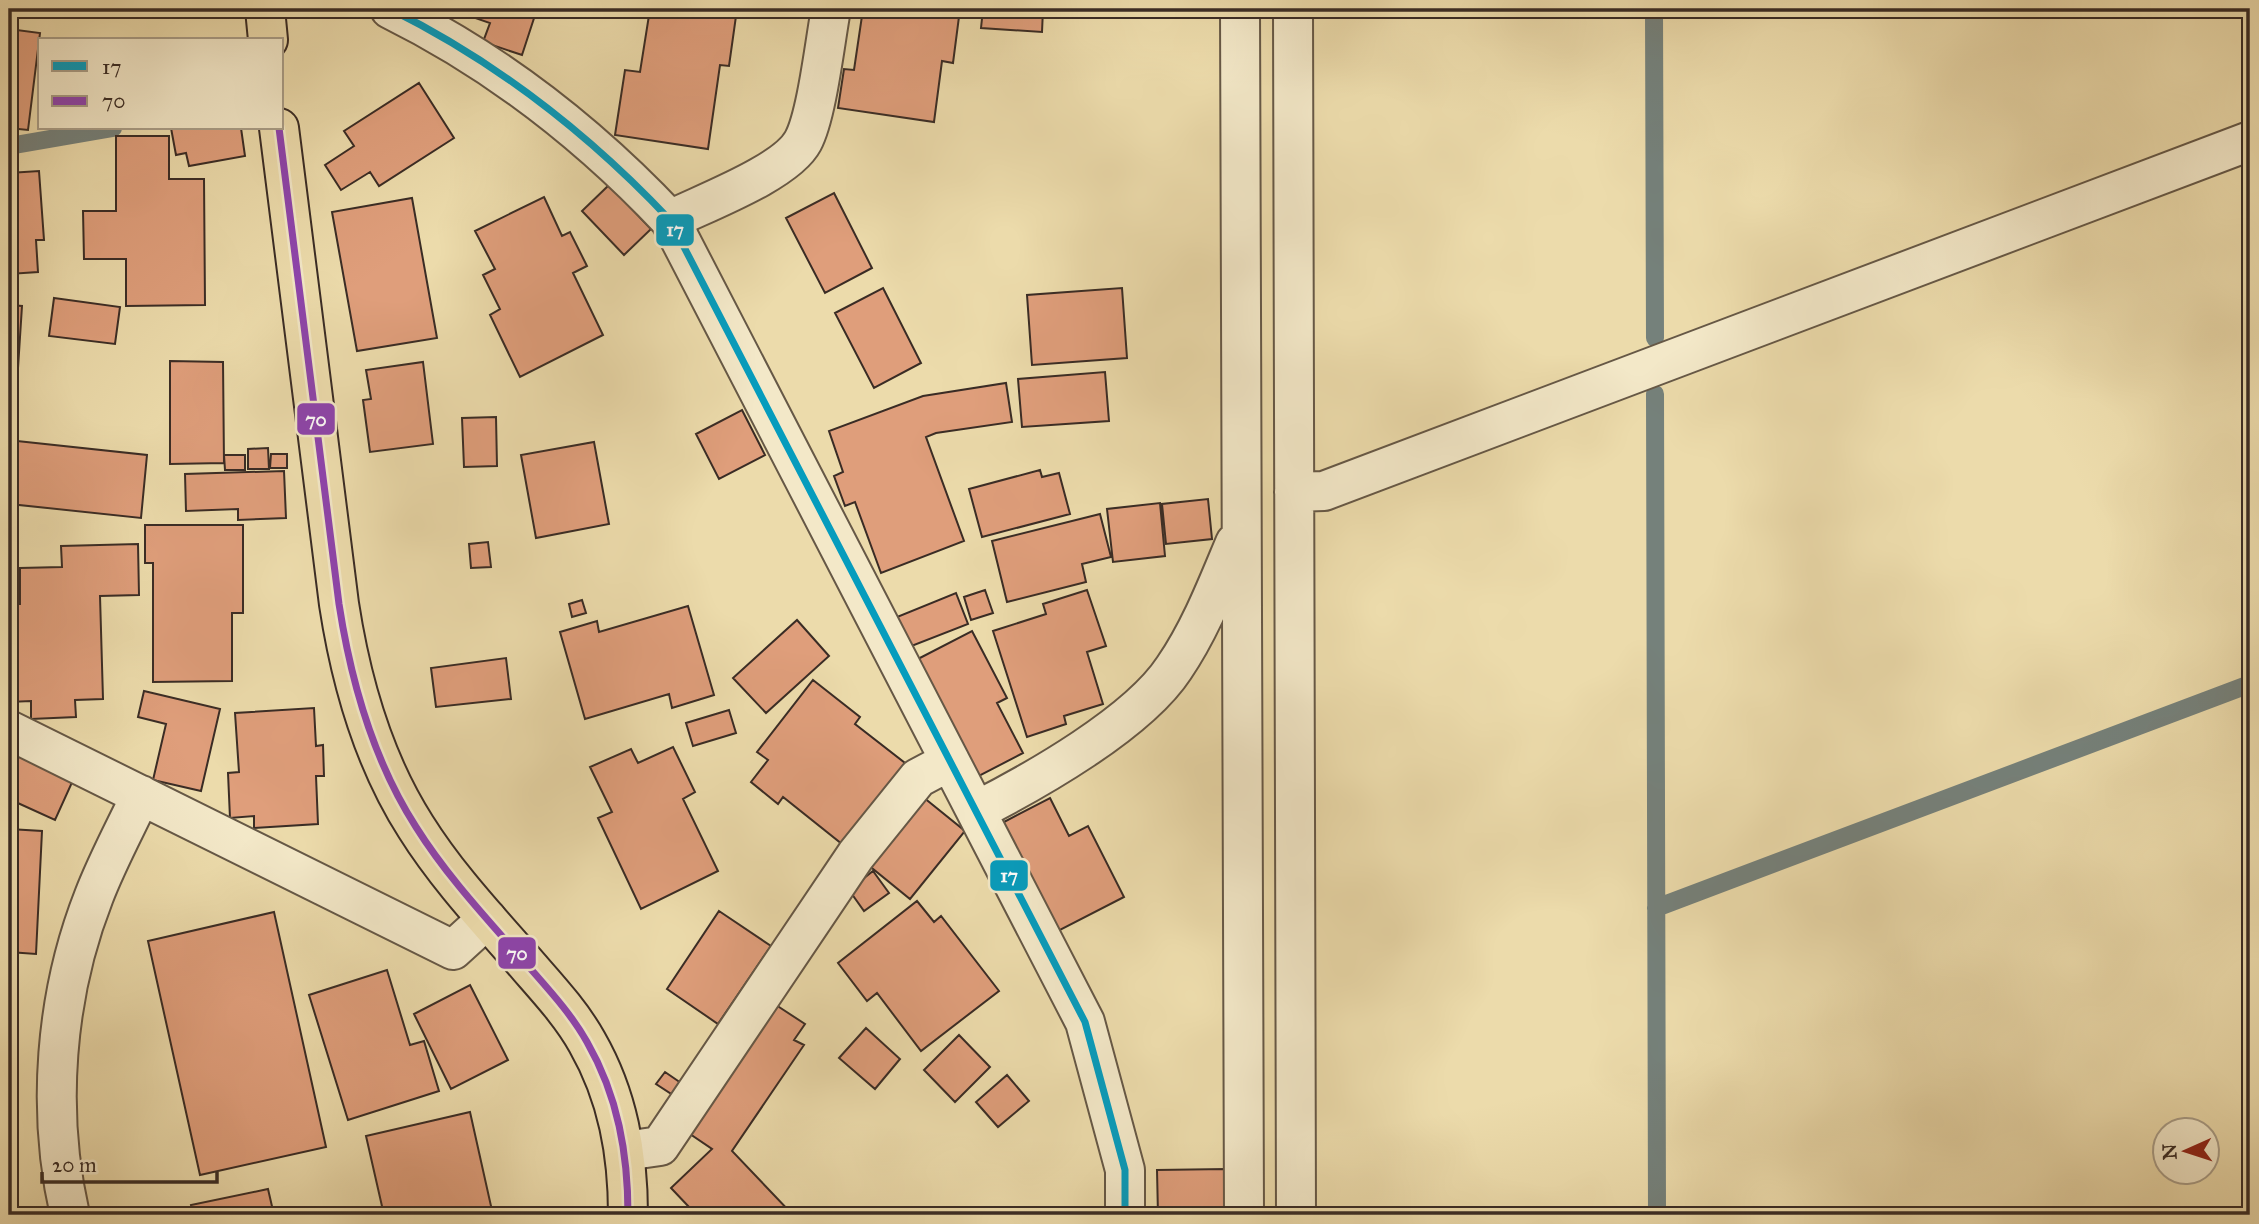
<svg xmlns="http://www.w3.org/2000/svg" width="2259" height="1224" viewBox="0 0 2259 1224" font-family="'IM FELL Great Primer',serif">
  <style>
    .lines { fill: none; stroke-linecap: round; stroke-linejoin: round }
    .stream { stroke: #75817b; stroke-width: 18 }
    .building { fill: #df9e7b; stroke: #3a2c25; stroke-width: 2 }
    .minor-casing { stroke: #665846; stroke-width: 42 }
    .major-casing { stroke: #3a2c25; stroke-width: 42 }
    .minor { stroke: #f3e8c8; stroke-width: 38 }
    .major { stroke: #ecdbab; stroke-width: 38 }
    .bus-1-casing { stroke: #f3e8c8; stroke-width: 12 }
    .bus-2-casing { stroke: #f3e8c8; stroke-width: 12 }
    .bus-1 { stroke: #069cbd; stroke-width: 7 }
    .bus-2 { stroke: #8e44ad; stroke-width: 7 }
    .line-badge { stroke: #f3e8c8; stroke-width: 2.5 }
    .badge-label { font-size: 19px; text-anchor: middle; font-weight: bold; fill: #fff }
  </style>
  <rect width="100%" height="100%" fill="#ecdbab"/>
  <filter id="stains"><feTurbulence type="fractalNoise" baseFrequency=".00286" numOctaves="4"/><feColorMatrix values="0 0 0 0 .2 0 0 0 0 .09 0 0 0 0 .02 0 0 0 .5 -.17"/></filter>
  <radialGradient id="worn" r=".72"><stop offset=".6" stop-color="#630" stop-opacity="0"/><stop offset="1" stop-color="#630" stop-opacity=".3"/></radialGradient>
  <g class="lines">
    <!-- stream -->
    <path class="stream" d="M1654,9L1655,338
      M9,146L113,128
      M1655,394L1657,1215
      M1656,908L2250,684"/>
  </g>
  <!-- building -->
  <path class="building" d="M456,9H537L522,55L483,42L490,23L455,11Z
    M650,9H737L729,66L720,65L708,149L615,135L625,70L640,72Z
    M863,9H960L953,63L942,61L934,122L838,108L844,69L854,70Z
    M983,9H1043L1042,32L981,28Z
    M9,29L40,33L28,130L9,128Z
    M419,83L454,138L379,186L370,172L341,190L325,165L354,146L344,131Z
    M171,128H241L245,156L189,166L186,153L176,155Z
    M116,136H169V179H204L205,305L126,306V259H84L83,211H116Z
    M39,171L44,240H36L38,272L9,274V173Z
    M609,185L651,229L624,255L582,211Z
    M834,193L872,268L825,293L786,218Z
    M544,197L562,236L570,232L587,266L573,273L603,335L520,377L490,315L500,309L483,275L495,269L475,231Z
    M412,198L437,338L357,351L332,212Z
    M883,288L921,363L874,388L835,313Z
    M1122,288L1127,358L1032,365L1027,295Z
    M54,298L120,307L115,344L49,336Z
    M9,305L22,306L18,368H9Z
    M170,361L223,362L224,463L170,464Z
    M423,362L433,444L370,452L363,400L371,399L366,370Z
    M1105,372L1109,421L1022,427L1018,379Z
    M1006,383L1012,422L936,433L926,437L964,541L881,573L855,502L845,506L834,476L843,472L829,431L923,396Z
    M742,410L765,455L719,479L696,434Z
    M496,417L497,466L464,467L462,418Z
    M17,441L147,455L141,518L10,504Z
    M594,442L609,524L536,538L521,455Z
    M268,448L269,469H248V449Z
    M271,454H287V468H270Z
    M224,455H245V470H225Z
    M1040,470L1042,477L1059,473L1070,514L982,537L969,489Z
    M284,471L286,518L238,520V509L186,511L185,474Z
    M1208,499L1212,539L1166,544L1162,504Z
    M1160,503L1165,556L1113,562L1107,509Z
    M1100,514L1111,557L1082,564L1086,582L1007,602L992,541Z
    M145,525H243V613H232V681L153,682V563H145Z
    M488,542L491,567L471,568L469,544Z
    M138,544L139,595L100,596L103,699L75,700L76,717L31,719V701L9,702L10,604H20V568L62,567L61,546Z
    M985,590L993,613L971,620L964,597Z
    M1087,590L1106,646L1087,652L1103,704L1064,716L1066,724L1027,737L993,631L1046,614L1043,604Z
    M956,593L968,624L909,647L897,617Z
    M582,600L586,613L572,617L569,604Z
    M688,606L714,695L672,708L669,694L585,719L560,632L597,621L599,632Z
    M797,620L829,656L766,713L733,678Z
    M972,631L1007,698L997,703L1023,753L975,778L914,661Z
    M506,658L511,699L436,707L431,668Z
    M813,680L860,717L855,724L905,763L842,844L783,797L778,804L751,782L768,760L757,752Z
    M144,691L220,709L201,791L153,780L166,724L138,717Z
    M314,708L316,746L323,745L324,776H316L318,824L254,828V816L230,818L228,773L239,772L235,713Z
    M729,710L736,733L693,746L686,723Z
    M673,747L695,792L683,799L718,871L641,909L598,818L612,812L590,767L631,749L638,763Z
    M9,748L74,778L55,820L9,799Z
    M923,797L965,831L910,899L867,864Z
    M1050,798L1069,836L1088,826L1124,897L1058,931L1002,823Z
    M9,829L42,831L36,954L9,952Z
    M873,871L889,893L864,911L849,890Z
    M917,901L934,922L941,916L999,991L921,1051L877,993L867,1001L838,963Z
    M719,911L771,946L718,1024L667,989Z
    M274,912L326,1147L200,1175L148,941Z
    M9,964H14V1032H9Z
    M387,970L410,1045L424,1041L439,1091L348,1120L309,995Z
    M470,985L508,1060L451,1089L414,1014Z
    M776,1005L805,1024L794,1040L804,1045L732,1151L793,1215H679L689,1207L671,1188L712,1149L690,1134Z
    M866,1028L900,1059L875,1089L839,1058Z
    M959,1035L990,1067L955,1102L924,1070Z
    M665,1072L681,1083L673,1095L656,1084Z
    M1007,1075L1029,1101L998,1127L976,1102Z
    M470,1112L493,1215H384L366,1136Z
    M1226,1169L1228,1215H1158L1157,1170Z
    M268,1189L274,1215H193L191,1205Z
    M16,1191L18,1215H9V1192Z"/>
  <g class="lines">
    <defs>
      <path id="minor" d="M390,9C497,62 588,133 670,220L1085,1022L1125,1170V1215
        M1240,9L1244,1215
        M1293,9L1296,1215
        M670,220C704,203 786,173 803,141C817,115 825,41 831,9
        M1294,492L1324,491L2250,141
        M9,730L453,950L487,919
        M976,811C1035,781 1138,723 1174,668C1200,630 1217,586 1235,543
        M625,1151L660,1146L856,855L918,778L950,761
        M70,1215C46,1111 55,995 94,896C107,862 125,829 141,795"/>
      <path id="major" d="M265,9L268,40
        M279,128L339,604C351,682 373,760 416,827C448,878 490,922 529,967C550,991 572,1015 587,1042C618,1096 628,1154 628,1215"/>
    </defs>
    <!-- minor casing -->
    <use href="#minor" class="minor-casing"/>
    <!-- major casing -->
    <use href="#major" class="major-casing"/>
    <!-- minor -->
    <use href="#minor" class="minor"/>
    <!-- major -->
    <use href="#major" class="major"/>
    <defs>
      <path id="bus-1" d="M390,9C497,62 588,133 670,220L1085,1022L1125,1170V1215"/>
      <path id="bus-2" d="M279,128L339,604C351,682 373,760 416,827C448,878 490,922 529,967C550,991 572,1015 587,1042C618,1096 628,1154 628,1215"/>
    </defs>
    <!-- bus-1 casing -->
    <use href="#bus-1" class="bus-1-casing"/>
    <!-- bus-2 casing -->
    <use href="#bus-2" class="bus-2-casing"/>
    <!-- bus-1 -->
    <use href="#bus-1" class="bus-1"/>
    <!-- bus-2 -->
    <use href="#bus-2" class="bus-2"/>
  </g>
  <g class="line-badge">
    <rect x="655" y="213" width="40" height="34" rx="7" fill="#069cbd"/>
    <rect x="296" y="402" width="40" height="34" rx="7" fill="#8e44ad"/>
    <rect x="989" y="859" width="40" height="33" rx="7" fill="#069cbd"/>
    <rect x="497" y="936" width="40" height="34" rx="7" fill="#8e44ad"/>
  </g>
  <g class="badge-label">
    <text x="675" y="236">17</text>
    <text x="316" y="426">70</text>
    <text x="1009" y="882">17</text>
    <text x="517" y="960">70</text>
  </g>
  <!-- margin -->
  <rect width="2259" height="1224" fill="none" stroke="#ecdbab" stroke-width="35"/>
  <rect x="10" y="10" width="2238" height="1203" fill="none" stroke="#3a2c25" stroke-width="3.5"/>
  <rect x="18" y="18" width="2224" height="1189" fill="none" stroke="#3a2c25" stroke-width="2"/>
  <!-- legend -->
  <rect x="38" y="38" width="245" height="91" fill="#f3e8c8" stroke="#a99d87" stroke-width="2"/>
  <rect x="52" y="61" width="35" height="10" fill="#069cbd" stroke="#a99d87" stroke-width="2"/>
  <text x="102" y="74" font-size="21" fill="#3a2c25">17</text>
  <rect x="52" y="96" width="35" height="10" fill="#8e44ad" stroke="#a99d87" stroke-width="2"/>
  <text x="102" y="108" font-size="21" fill="#3a2c25">70</text>
  <!-- north arrow -->
  <g transform="translate(2186 1151) rotate(267)"><circle r="33" fill="#f3e8c8" stroke="#a99d87" stroke-width="2"/>
  <path d="M0-5L12 26L0 18L-12 26Z" fill="#8f2418"/>
  <text y="-10" font-size="19" font-weight="bold" text-anchor="middle" fill="#3a2c25">N</text>
  </g>
  <!-- scale -->
  <path d="M42 1172v10h175v-10" fill="none" stroke="#3a2c25" stroke-width="3.5"/>
  <text x="52" y="1172" font-size="21" fill="#3a2c25" stroke="#f3e8c8" stroke-width="5" paint-order="stroke">20 m</text>
  <rect width="100%" height="100%" filter="url(#stains)"/>
  <rect width="100%" height="100%" fill="url(#worn)"/>
</svg>
